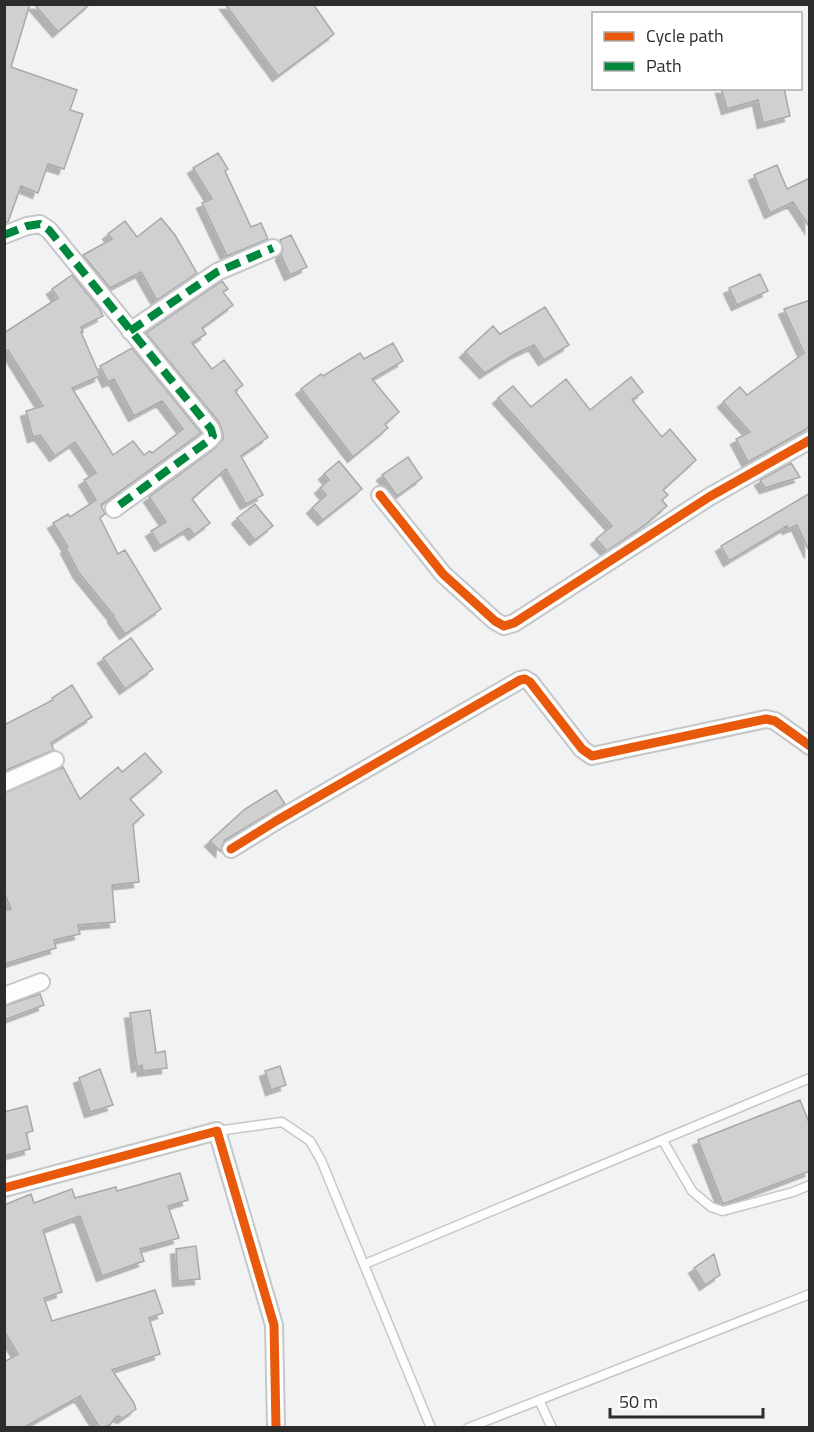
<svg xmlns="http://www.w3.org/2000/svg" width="814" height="1432" viewBox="0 0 814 1432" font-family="'Titillium Web',sans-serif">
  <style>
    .building { fill: #d0d0d1; stroke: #a9a9aa; stroke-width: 1.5; filter: url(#shadow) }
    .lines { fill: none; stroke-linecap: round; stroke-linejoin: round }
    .service-casing { stroke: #c6c7c8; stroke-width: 11 }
    .minor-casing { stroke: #c6c7c8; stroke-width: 20 }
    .service { stroke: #fdfdfd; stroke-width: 8 }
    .minor { stroke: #fdfdfd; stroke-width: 16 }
    .quiet { stroke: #00873e; stroke-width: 8; stroke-dasharray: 15 8; stroke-linecap: butt }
    .cycleway-casing { stroke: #fff; stroke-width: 13 }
    .cycleway { stroke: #e8590c; stroke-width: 9 }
  </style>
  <defs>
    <filter id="shadow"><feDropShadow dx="-5.5" dy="5.5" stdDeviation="0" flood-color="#0004"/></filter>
  </defs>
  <rect width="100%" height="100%" fill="#f1f2f3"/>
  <!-- building -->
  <path class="building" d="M4,4H30L11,67L77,90L70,110L83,114L64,169L48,164L38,193L21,186L8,222L4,224Z
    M34,4H90L58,32Z
    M225,4H313L334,34L278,76Z
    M721,88H784L790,116L763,123L758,100L727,109Z
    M218,153L228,169L225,171L251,227L261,223L268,239L227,256L202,203L212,199L193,168Z
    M777,165L787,189L810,178V228L793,202L770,213L754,175Z
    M161,218L175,235L197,273L157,300L141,272L110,288L83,255L112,239L108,234L125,221L137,237Z
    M291,235L307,267L290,275L281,255L283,249L280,240Z
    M760,274L768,291L737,305L729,288Z
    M72,275L99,308L103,316L81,327L83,332H81L100,376L72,388L113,455L133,441L144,455L150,451L152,453L183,429L162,401L134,416L114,379L108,382L100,366L132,348L201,433L101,505L105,514L100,518L118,554L125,550L161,609L125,634L113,617L114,616L79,573L66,548L68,547L53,523L68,514L70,517L96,500L84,480L96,473L75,442L55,456L40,435L33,437L26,411L43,406L8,350H4V333L58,298L52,289Z
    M222,281L228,289L223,292L233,305L202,328L206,334L192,343L212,369L224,360L243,385L235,391L268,437L241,456L263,495L246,504L226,469L192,499L210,523L194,535L189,528L160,546L151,531L166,522L149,497L214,449L223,439V434L219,422L146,333Z
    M810,300V427L748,462L736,439L750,432L723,402L740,387L747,395L804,353L784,309Z
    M545,307L569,345L544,360L534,345L515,354L485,373L465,352L493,326L500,334Z
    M393,343L403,361L372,379L399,412L385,424L388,428L353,457L301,389L321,374L323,376L360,353L364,359Z
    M631,377L643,392L632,400L662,437L670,429L696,460L663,490L668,495L662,500L667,506L646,524L607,551L596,539L612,526L498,398L513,386L531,407L566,379L590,410Z
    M408,457L422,478L397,496L382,475Z
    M339,461L362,489L323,520L312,508L326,495L320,488L329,480L324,474Z
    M791,463L800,477L765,488L760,480Z
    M810,493V553L797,525L788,529L787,526L729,561L721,546Z
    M255,504L273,526L255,540L237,518Z
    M131,638L153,669L125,689L103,658Z
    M72,685L92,717L51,743L54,750L4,771V725L53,700L52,698Z
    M145,753L162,772L130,799L144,815L133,824L139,882L112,885L115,922L78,925L80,934L54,940L56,948L4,964V911L11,909L4,892V793L63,767L80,799L118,767L122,772Z
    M276,790L285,804L225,840L222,845L221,852L210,841L245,809Z
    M40,994L44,1005L4,1020V1006Z
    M150,1010L156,1053L165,1051L167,1068L143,1071L142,1065L137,1067L130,1013Z
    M280,1066L286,1085L271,1090L265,1071Z
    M100,1069L113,1105L90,1112L79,1078Z
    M800,1100L810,1125V1171L723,1204L698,1140Z
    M27,1106L33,1131L26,1133L30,1149L4,1156V1112Z
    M180,1173L188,1200L168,1206L179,1238L140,1249L144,1261L102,1276L80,1216L43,1230L62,1292L44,1298L52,1321L155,1290L163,1313L149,1318L160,1354L112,1370L134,1403L136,1409L123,1418L117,1416L110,1425L100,1428L80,1396L23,1428H4V1362L18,1354L4,1331V1205L31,1194L34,1203L72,1189L75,1198L116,1187L117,1191Z
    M196,1246L200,1279L178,1281L176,1249Z
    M714,1254L720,1275L705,1285L694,1268Z"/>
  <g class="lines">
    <defs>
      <path id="service" d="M217,1131L282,1122L310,1141L321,1160L431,1428
        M663,1141L692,1191L711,1207L723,1211L793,1192L810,1185
        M365,1264L810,1078
        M539,1400L552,1428
        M468,1428L810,1294"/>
      <path id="minor" d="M4,235L27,226L40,224L49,230L211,429L213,436L208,441L114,509
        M130,331L217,272L273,248
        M380,495L443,574L495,621L504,626L514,623L709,497L810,440
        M4,783L55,760
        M231,849L276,821L520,680L525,679L530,682L582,749L592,756L766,719L775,721L810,746
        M4,996L41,982
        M4,1188L217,1131L274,1325L276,1428"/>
    </defs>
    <!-- service casing -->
    <use href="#service" class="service-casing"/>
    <!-- minor casing -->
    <use href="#minor" class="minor-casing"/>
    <!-- service -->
    <use href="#service" class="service"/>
    <!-- minor -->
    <use href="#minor" class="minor"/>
    <!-- quiet -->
    <path class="quiet" d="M4,235L27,226L40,224L49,230L211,429L213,436L208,441L114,509
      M130,331L217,272L273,248"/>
    <defs>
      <path id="cycleway" d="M380,495L443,574L495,621L504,626L514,623L709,497L810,440
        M231,849L276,821L520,680L525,679L530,682L582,749L592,756L766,719L775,721L810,746
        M4,1188L217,1131L274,1325L276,1428"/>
    </defs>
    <!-- cycleway casing -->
    <use href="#cycleway" class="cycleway-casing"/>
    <!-- cycleway -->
    <use href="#cycleway" class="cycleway"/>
  </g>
  <!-- border -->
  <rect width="814" height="1432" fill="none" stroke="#2c2c2d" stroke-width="12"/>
  <!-- legend -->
  <rect x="592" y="12" width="210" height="78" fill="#ffffff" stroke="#ababab" stroke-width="1.5"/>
  <rect x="604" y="32" width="30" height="9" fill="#e8590c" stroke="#ababab" stroke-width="1.5"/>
  <text x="646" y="42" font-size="18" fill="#2c2c2d">Cycle path</text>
  <rect x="604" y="62" width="30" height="9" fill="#00873e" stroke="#ababab" stroke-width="1.5"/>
  <text x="646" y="72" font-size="18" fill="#2c2c2d">Path</text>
  <!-- scale -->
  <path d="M610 1408v9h153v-9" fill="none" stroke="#2c2c2d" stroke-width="3"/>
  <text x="619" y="1408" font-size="18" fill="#2c2c2d" stroke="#ffffff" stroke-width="4.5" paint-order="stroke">50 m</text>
</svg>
